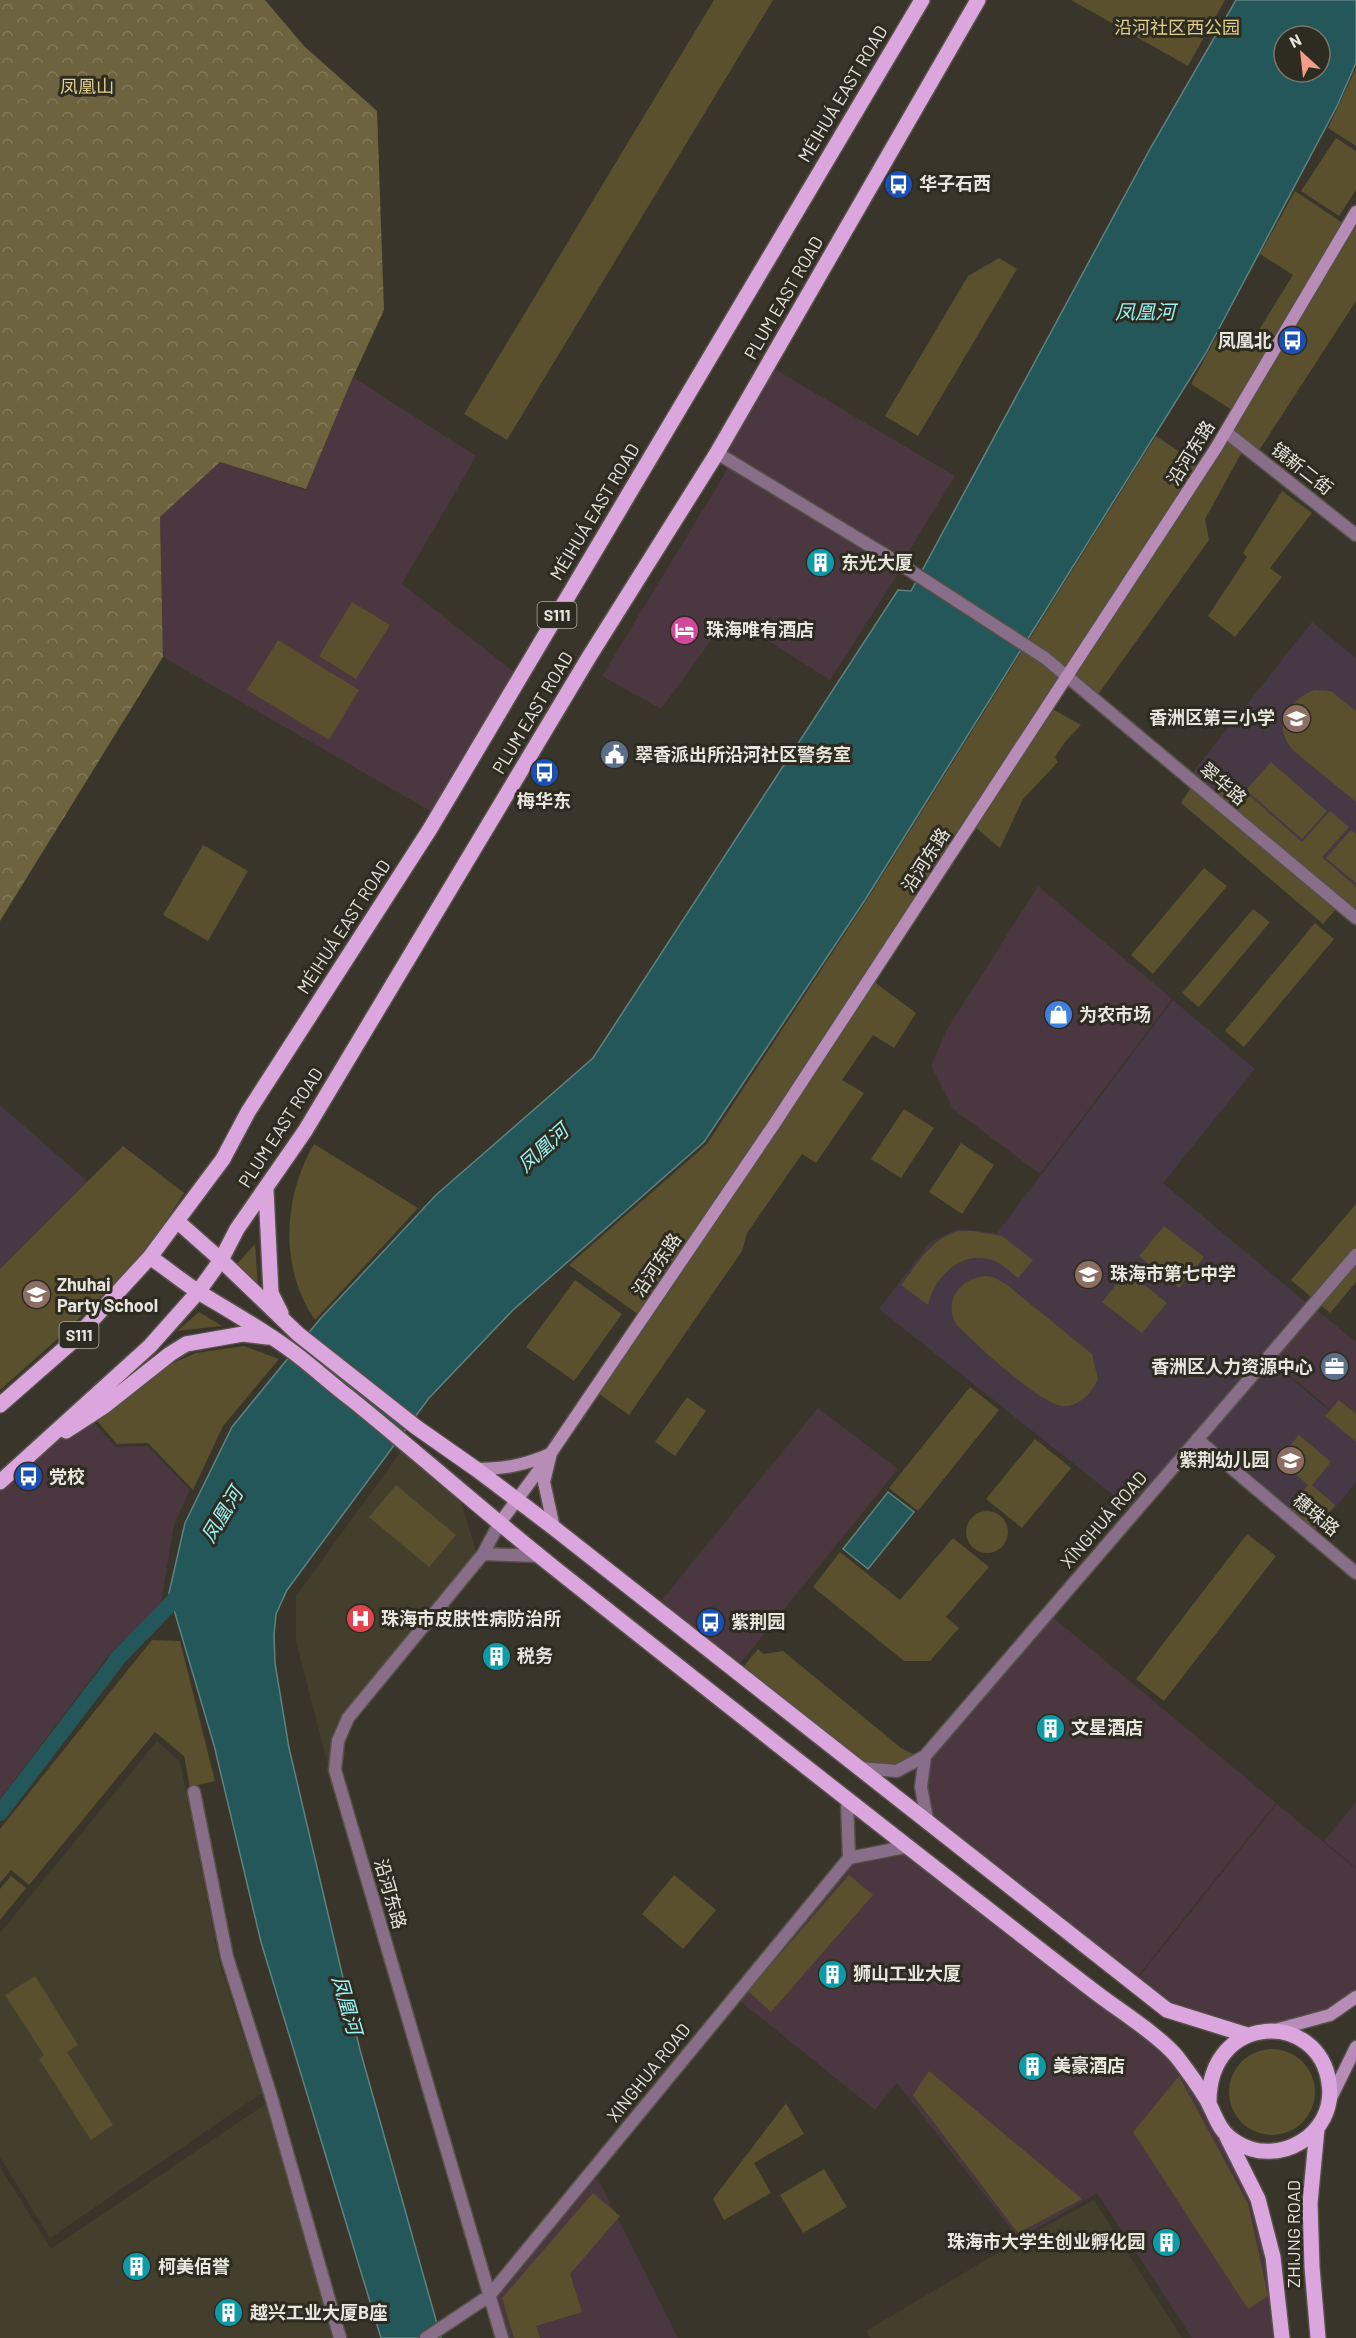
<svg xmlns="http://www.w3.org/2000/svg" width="1356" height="2338" viewBox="0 0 1356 2338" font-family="Barlow,'Noto Sans SC',sans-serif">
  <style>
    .commercial { fill: #4a373f }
    .built { fill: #443f2d }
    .education { fill: #463845 }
    .green { fill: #5a502d }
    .forest { fill: url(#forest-crowns) }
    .water { fill: #235759; stroke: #5e8281; stroke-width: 1.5; fill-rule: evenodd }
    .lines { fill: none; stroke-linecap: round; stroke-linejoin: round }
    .canal { stroke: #235759; stroke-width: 16 }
    .street-casing { stroke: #555147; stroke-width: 15 }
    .secondary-casing { stroke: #555147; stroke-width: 15 }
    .primary-casing { stroke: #555147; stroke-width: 18 }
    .street { stroke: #896e89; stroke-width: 12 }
    .secondary { stroke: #b78db8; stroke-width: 12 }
    .primary { stroke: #dba5dd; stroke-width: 15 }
    .labels { text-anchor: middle; stroke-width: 6; stroke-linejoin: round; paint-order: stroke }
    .shield { fill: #2e2b20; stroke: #b0ada5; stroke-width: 1.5 }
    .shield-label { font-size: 16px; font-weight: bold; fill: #e7e5de }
    .park-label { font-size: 18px; fill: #e0ce8e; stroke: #2e2b20 }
    .street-label { font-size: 18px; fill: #e7e5de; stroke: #2e2b20 }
    .poi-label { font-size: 18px; font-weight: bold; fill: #e7e5de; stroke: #2e2b20; text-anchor: start }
    .water-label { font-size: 20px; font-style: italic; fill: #9af3f5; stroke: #2e2b20 }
  </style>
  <defs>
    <pattern id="forest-crowns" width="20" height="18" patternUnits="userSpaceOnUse" patternTransform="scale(1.5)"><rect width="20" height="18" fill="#6d633f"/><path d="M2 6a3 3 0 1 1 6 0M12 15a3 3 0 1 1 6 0" fill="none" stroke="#82795a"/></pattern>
  </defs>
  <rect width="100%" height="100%" fill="#39352a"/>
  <!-- commercial -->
  <path class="commercial" d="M768,365L955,476L901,564L717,453Z
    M353,377L476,456L402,584L518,675L434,813L163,657L160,517L220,462L306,490Z
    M730,465L901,569L830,680L729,616L661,709L602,676Z
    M1038,886L1172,999L1040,1174L953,1109L931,1066L946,1031Z
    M1313,1307L1356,1342V1431L1269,1358Z
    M818,1408L898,1469L735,1670L656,1607Z
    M91,1419L116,1447L148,1446L190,1490L174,1525L161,1603L106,1659L0,1799V1486L39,1449Z
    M1049,1614L1276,1803L1133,1982L929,1823L922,1787L926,1757Z
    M1356,1802V1868L1324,1841Z
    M1277,1804L1356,1869V1995L1329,2013L1246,2033L1167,2009L1134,1983Z
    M905,1847L1174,2053L1258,2199L1281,2338H1192L1097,2193L1019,2239L897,2083L875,2110L735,1997L849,1858Z
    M597,2177L678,2338H507L495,2298Z"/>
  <!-- built -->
  <path class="built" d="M402,1450L461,1500L477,1556L344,1716L331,1777L296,1641V1596Z
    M157,1741L180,1762L220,1965L262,2093L50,2238L0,2157V1933Z
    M267,2103L337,2338H0V2167L51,2249Z
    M1094,2200L1182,2338H870L866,2331L1016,2242Z"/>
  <!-- education -->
  <path class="education" d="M1312,622L1356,658V916L1189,777Z
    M1173,1000L1255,1069L1163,1183L1310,1306L1133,1511L879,1309L930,1242L957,1229L997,1233Z
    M0,1105L142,1229L0,1361Z
    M1268,1359L1356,1433V1482L1312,1535L1200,1439Z"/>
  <!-- green -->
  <path class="green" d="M714,0H773L507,440L464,414Z
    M1071,0H1225L1188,66Z
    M1356,68V146L1328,128Z
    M1336,138L1356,151V190L1339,216L1301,191Z
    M1295,191L1344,224L1232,410L1191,384L1221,329L1249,346L1293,275L1260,254Z
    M1356,220V301L1258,452L1233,432Z
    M999,258L1017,269L918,436L885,416L968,276Z
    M1156,436L1202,467L773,1121L639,1315L569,1265L707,1144L867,900Z
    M1228,439L1242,452L1205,519L1209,540L1097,696L1073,676Z
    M1282,491L1312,513L1270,568L1282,577L1235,637L1208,616L1247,557L1243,553Z
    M352,602L390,625L356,679L319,656Z
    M278,640L359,690L329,740L247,690Z
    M1314,690L1331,691L1356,711V802L1294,751C1270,726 1288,701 1314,690Z
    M1051,708L1081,725L1065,742L1055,757L1058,762L1023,799L1000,848L975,827Z
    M1271,762L1327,811L1302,839L1246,790Z
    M1231,779L1302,842L1330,811L1349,827L1322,857L1356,887V911L1218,794Z
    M1192,786L1337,908L1323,924L1181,803Z
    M1351,830L1356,834V883L1326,858Z
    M203,845L248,871L208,941L163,915Z
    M1204,868L1227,886L1153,974L1131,955Z
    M1253,909L1270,922L1199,1007L1182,993Z
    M1315,923L1334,939L1244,1047L1225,1031Z
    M873,981L916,1013L894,1048L873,1035L842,1080L864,1093L816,1163L802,1154L747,1233L742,1251L629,1415L598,1393Z
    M904,1109L934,1128L901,1178L871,1159Z
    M961,1143L994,1165L962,1214L929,1192Z
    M314,1144L418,1208L315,1320C279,1268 283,1197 314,1144Z
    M123,1146L184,1193L145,1253L63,1334L0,1390V1269Z
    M1356,1204V1282L1330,1313L1291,1280Z
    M1164,1226L1204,1257L1179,1288L1139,1256Z
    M958,1231H973L1002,1236L1033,1260L1018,1278C1012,1274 1006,1267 999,1263C966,1246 935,1274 928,1305L901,1285C919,1262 929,1241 958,1231Z
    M255,1244L258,1288L236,1265Z
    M1127,1271L1167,1303L1142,1333L1102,1302Z
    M986,1276L993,1277L1006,1284L1092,1354L1098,1379C1092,1392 1080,1407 1063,1406C1041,1405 973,1342 956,1324C943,1301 961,1277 986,1276Z
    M575,1280L622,1314L574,1381L526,1347Z
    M199,1312L222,1326L176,1331H177Z
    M244,1346L279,1359L223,1426L193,1490L148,1443L117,1444L97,1421L164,1367L196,1353Z
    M970,1387L999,1410L918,1511L889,1488Z
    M687,1397L706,1411L675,1456L655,1442Z
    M1339,1400L1356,1414V1442L1325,1416Z
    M1299,1435L1331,1462L1312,1485L1335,1505L1312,1532L1287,1510L1308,1485L1279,1459Z
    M1035,1439L1071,1468L1022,1528L986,1499Z
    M396,1485L456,1535L429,1567L369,1517Z
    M966 1532a21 21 0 1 1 42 0a21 21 0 1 1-42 0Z
    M1247,1534L1276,1556L1164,1701L1136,1679Z
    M953,1538L989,1567L946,1617L959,1628L930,1661H904L813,1587L840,1552L900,1600Z
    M152,1640L180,1641L215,1781L190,1787L184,1756L155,1732L29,1885L11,1870L0,1883V1829Z
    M758,1649L764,1654L783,1651L901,1748L917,1756L895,1766L858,1763L740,1671Z
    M674,1875L716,1910L683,1949L642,1914Z
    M849,1875L873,1895L771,2012L748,1991Z
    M11,1876L26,1888L0,1920V1889Z
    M35,1976L78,2045L67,2052L113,2125L91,2140L39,2059L44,2055L5,1995Z
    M1229 2092a43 43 0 1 1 86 0a43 43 0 1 1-86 0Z
    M929,2071L1082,2199L1018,2233L913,2095Z
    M1179,2076L1248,2204L1268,2296L1248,2309L1133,2132Z
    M786,2103L804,2134L754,2163L771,2193L724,2220L713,2199Z
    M824,2169L847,2207L803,2233L780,2195Z
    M593,2193L620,2216L570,2274L582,2312L536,2326L540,2338H514L502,2298Z"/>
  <!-- forest -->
  <path class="forest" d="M0,0H265L304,46L377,111L384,310L353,377L306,489L220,462L160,517L163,657L0,921Z"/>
  <!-- water -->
  <path class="water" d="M1236,0H1356V63L1337,106L1206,353L865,900L704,1142L513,1310L429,1398L287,1590L276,1614L274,1635L275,1663L289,1748L360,2050L441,2338H381L261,1942L214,1745L169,1593L185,1523L232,1427L320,1319L436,1195L593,1058L898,590L911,591L1151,147ZM1284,36H1320V72H1284Z
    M888,1492L914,1512L868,1569L843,1549Z"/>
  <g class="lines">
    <!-- canal -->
    <path class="canal" d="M0,1813L119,1657L186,1588"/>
    <defs>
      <path id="street" d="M1226,432L1356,535
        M717,453L900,564L1045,658L1356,918
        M1197,1439L1356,1573
        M483,1554L499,1524
        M858,1768L897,1771L925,1756
        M194,1792L227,1957L271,2096L340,2338
        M847,1801L849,1858
        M928,1824L921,1787L925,1756L1356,1255
        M426,2338L489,2296L849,1858L905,1847
        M502,2338L335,1770L338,1741L348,1718L483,1554L540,1556"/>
      <path id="secondary" d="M476,1469C504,1469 525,1465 550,1454
        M499,1524L547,1459
        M554,1528L544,1482L551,1453L775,1123L1216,448L1356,212
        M1275,2030L1330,2015L1356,1997
        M1329,2102L1356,2047"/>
      <path id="primary" d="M266,1190L271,1293L281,1313
        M177,1221L221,1260L298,1334L416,1427L476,1469L554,1528L1167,2010L1247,2035
        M150,1257C167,1269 183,1282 200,1293C230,1311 260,1328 289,1349C310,1364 329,1382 350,1398C418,1453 483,1511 552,1566C732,1709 912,1851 1095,1992C1117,2009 1160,2036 1177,2057C1187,2070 1198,2085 1207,2100C1216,2116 1218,2131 1236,2142C1278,2169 1337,2134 1329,2083C1319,2010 1209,2012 1209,2102
        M0,1405L73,1341L150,1257L223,1159L248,1112L430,829L922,0
        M66,1431L103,1407L170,1354L186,1344L243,1334L267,1337
        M0,1482L150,1346L198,1292L221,1260L237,1229L305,1131L589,657L717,453L978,0
        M1317,2129L1310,2203L1312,2267L1318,2338
        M1227,2137L1258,2199L1273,2257L1282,2338"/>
    </defs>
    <!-- street casing -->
    <use href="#street" class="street-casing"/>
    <!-- secondary casing -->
    <use href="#secondary" class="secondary-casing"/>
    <!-- primary casing -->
    <use href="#primary" class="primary-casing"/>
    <!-- street -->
    <use href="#street" class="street"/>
    <!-- secondary -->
    <use href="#secondary" class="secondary"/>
    <!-- primary -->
    <use href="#primary" class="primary"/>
  </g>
  <!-- icons -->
  <defs>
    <symbol id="bus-disc" viewBox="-11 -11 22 22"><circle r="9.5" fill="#1a4fb4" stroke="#2e2b20"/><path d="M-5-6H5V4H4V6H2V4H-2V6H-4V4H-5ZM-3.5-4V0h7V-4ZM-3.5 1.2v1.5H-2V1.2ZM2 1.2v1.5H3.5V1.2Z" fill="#fff"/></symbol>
    <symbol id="building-disc" viewBox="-11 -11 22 22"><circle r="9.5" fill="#0f9aa8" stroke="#2e2b20"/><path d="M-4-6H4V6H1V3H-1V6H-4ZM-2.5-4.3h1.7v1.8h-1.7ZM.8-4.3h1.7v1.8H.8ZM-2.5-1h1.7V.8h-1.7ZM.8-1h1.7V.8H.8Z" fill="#fff"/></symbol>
    <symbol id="hotel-disc" viewBox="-11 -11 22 22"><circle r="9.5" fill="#d1479c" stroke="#2e2b20"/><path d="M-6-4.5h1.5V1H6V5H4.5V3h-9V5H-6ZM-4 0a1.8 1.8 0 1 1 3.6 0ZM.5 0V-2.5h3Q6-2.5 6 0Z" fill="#fff"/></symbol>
    <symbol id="school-disc" viewBox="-11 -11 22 22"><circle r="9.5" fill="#8d6e63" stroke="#2e2b20"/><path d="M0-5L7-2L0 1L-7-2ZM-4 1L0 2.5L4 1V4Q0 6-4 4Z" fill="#fff"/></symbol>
    <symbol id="civic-disc" viewBox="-11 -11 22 22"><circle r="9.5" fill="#5c6f8a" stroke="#2e2b20"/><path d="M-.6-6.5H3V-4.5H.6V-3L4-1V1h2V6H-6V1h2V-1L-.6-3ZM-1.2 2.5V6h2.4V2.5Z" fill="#fff"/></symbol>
    <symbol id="shop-disc" viewBox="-11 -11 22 22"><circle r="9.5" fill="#3f7fe0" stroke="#2e2b20"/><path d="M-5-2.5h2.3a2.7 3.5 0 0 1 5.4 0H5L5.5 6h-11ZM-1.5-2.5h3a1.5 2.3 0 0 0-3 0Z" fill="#fff"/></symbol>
    <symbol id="university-disc" viewBox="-11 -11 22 22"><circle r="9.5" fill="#8d6e63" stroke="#2e2b20"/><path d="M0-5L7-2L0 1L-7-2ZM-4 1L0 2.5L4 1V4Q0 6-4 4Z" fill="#fff"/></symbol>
    <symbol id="office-disc" viewBox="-11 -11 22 22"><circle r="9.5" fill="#5c6f8a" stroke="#2e2b20"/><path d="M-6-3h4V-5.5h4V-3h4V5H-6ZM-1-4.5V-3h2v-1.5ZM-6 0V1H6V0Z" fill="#fff"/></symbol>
    <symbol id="hospital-disc" viewBox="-11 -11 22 22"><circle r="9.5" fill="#e0444e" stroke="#2e2b20"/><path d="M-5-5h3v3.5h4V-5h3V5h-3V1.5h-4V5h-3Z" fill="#fff"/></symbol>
  </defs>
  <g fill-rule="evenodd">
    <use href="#bus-disc" x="882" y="168" width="33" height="33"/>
    <use href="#bus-disc" x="1276" y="324" width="33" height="33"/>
    <use href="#building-disc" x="804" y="546" width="33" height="33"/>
    <use href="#hotel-disc" x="668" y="614" width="33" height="33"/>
    <use href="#school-disc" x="1280" y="702" width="33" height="33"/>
    <use href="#civic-disc" x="598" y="738" width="33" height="33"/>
    <use href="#bus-disc" x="528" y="756" width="33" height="33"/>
    <use href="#shop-disc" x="1042" y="998" width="33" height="33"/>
    <use href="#school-disc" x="1072" y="1258" width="33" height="33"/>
    <use href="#university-disc" x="20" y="1278" width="33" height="33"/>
    <use href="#office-disc" x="1318" y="1350" width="33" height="33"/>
    <use href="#school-disc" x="1274" y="1444" width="33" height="33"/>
    <use href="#bus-disc" x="12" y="1460" width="33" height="33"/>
    <use href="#hospital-disc" x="344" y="1602" width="33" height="33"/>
    <use href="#bus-disc" x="694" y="1606" width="33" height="33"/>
    <use href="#building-disc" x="480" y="1640" width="33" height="33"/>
    <use href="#building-disc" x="1034" y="1712" width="33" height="33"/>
    <use href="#building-disc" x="816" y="1958" width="33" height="33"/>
    <use href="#building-disc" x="1016" y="2050" width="33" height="33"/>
    <use href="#building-disc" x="1150" y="2226" width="33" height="33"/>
    <use href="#building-disc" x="120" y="2250" width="33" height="33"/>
    <use href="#building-disc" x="212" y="2296" width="33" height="33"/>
  </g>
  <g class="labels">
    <!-- shield labels -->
    <g class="shield">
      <rect x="537.5" y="602" width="39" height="26" rx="4.5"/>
      <rect x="59.5" y="1322" width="39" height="26" rx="4.5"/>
    </g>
    <g class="shield-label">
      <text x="557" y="621">S111</text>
      <text x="79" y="1341">S111</text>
    </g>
    <!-- park labels -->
    <g class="park-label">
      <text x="1177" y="34">沿河社区西公园</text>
      <text x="87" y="93">凤凰山</text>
    </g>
    <!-- street labels -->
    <g class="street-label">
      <text transform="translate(843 94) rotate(-59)" y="6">MÉIHUÁ EAST ROAD</text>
      <text transform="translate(784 298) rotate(-60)" y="6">PLUM EAST ROAD</text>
      <text transform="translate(1191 453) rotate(-58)" y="6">沿河东路</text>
      <text transform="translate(1302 469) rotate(38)" y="6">镜新二街</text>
      <text transform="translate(595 512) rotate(-59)" y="6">MÉIHUÁ EAST ROAD</text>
      <text transform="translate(533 713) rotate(-59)" y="6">PLUM EAST ROAD</text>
      <text transform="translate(1223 784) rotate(40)" y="6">翠华路</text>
      <text transform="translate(926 860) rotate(-57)" y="6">沿河东路</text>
      <text transform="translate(344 927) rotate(-57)" y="6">MÉIHUÁ EAST ROAD</text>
      <text transform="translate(281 1128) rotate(-57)" y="6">PLUM EAST ROAD</text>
      <text transform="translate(657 1265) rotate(-56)" y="6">沿河东路</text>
      <text transform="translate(1316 1515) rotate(40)" y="6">穗珠路</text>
      <text transform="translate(1104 1520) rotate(-49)" y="6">XĪNGHUÁ ROAD</text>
      <text transform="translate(390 1894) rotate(74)" y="6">沿河东路</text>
      <text transform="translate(649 2073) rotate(-51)" y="6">XINGHUA ROAD</text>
      <text transform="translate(1294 2234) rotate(-90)" y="6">ZHIJNG ROAD</text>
    </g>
    <!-- poi labels -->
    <g class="poi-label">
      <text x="919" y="190">华子石西</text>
      <text x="1272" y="347" text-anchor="end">凤凰北</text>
      <text x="841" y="569">东光大厦</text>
      <text x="706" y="636">珠海唯有酒店</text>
      <text x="1275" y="724" text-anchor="end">香洲区第三小学</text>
      <text x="635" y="761">翠香派出所沿河社区警务室</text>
      <text x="544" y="807" text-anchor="middle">梅华东</text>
      <text x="1079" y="1021">为农市场</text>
      <text x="1110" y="1280">珠海市第七中学</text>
      <text x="57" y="1291">Zhuhai<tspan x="57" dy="21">Party School</tspan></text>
      <text x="1313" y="1373" text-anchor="end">香洲区人力资源中心</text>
      <text x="1269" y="1466" text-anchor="end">紫荆幼儿园</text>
      <text x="49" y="1483">党校</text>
      <text x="381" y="1625">珠海市皮肤性病防治所</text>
      <text x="731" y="1628">紫荆园</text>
      <text x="517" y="1662">税务</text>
      <text x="1071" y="1734">文星酒店</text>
      <text x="853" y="1980">狮山工业大厦</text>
      <text x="1053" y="2072">美豪酒店</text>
      <text x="1145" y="2248" text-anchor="end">珠海市大学生创业孵化园</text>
      <text x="158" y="2273">柯美佰誉</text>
      <text x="250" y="2319">越兴工业大厦B座</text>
    </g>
    <!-- water labels -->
    <g class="water-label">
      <text x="1145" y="319">凤凰河</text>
      <text transform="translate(543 1148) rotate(-42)" y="7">凤凰河</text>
      <text transform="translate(222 1515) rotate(-59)" y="7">凤凰河</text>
      <text transform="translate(347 2005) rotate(74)" y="7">凤凰河</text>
    </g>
  </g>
  <!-- north arrow -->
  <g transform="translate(1302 54) rotate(333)"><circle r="28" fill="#2e2b20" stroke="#78756c" stroke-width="1.5"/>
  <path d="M0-4.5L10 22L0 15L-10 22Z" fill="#f49e8a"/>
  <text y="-9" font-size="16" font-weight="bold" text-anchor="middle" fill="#e7e5de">N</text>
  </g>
</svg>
